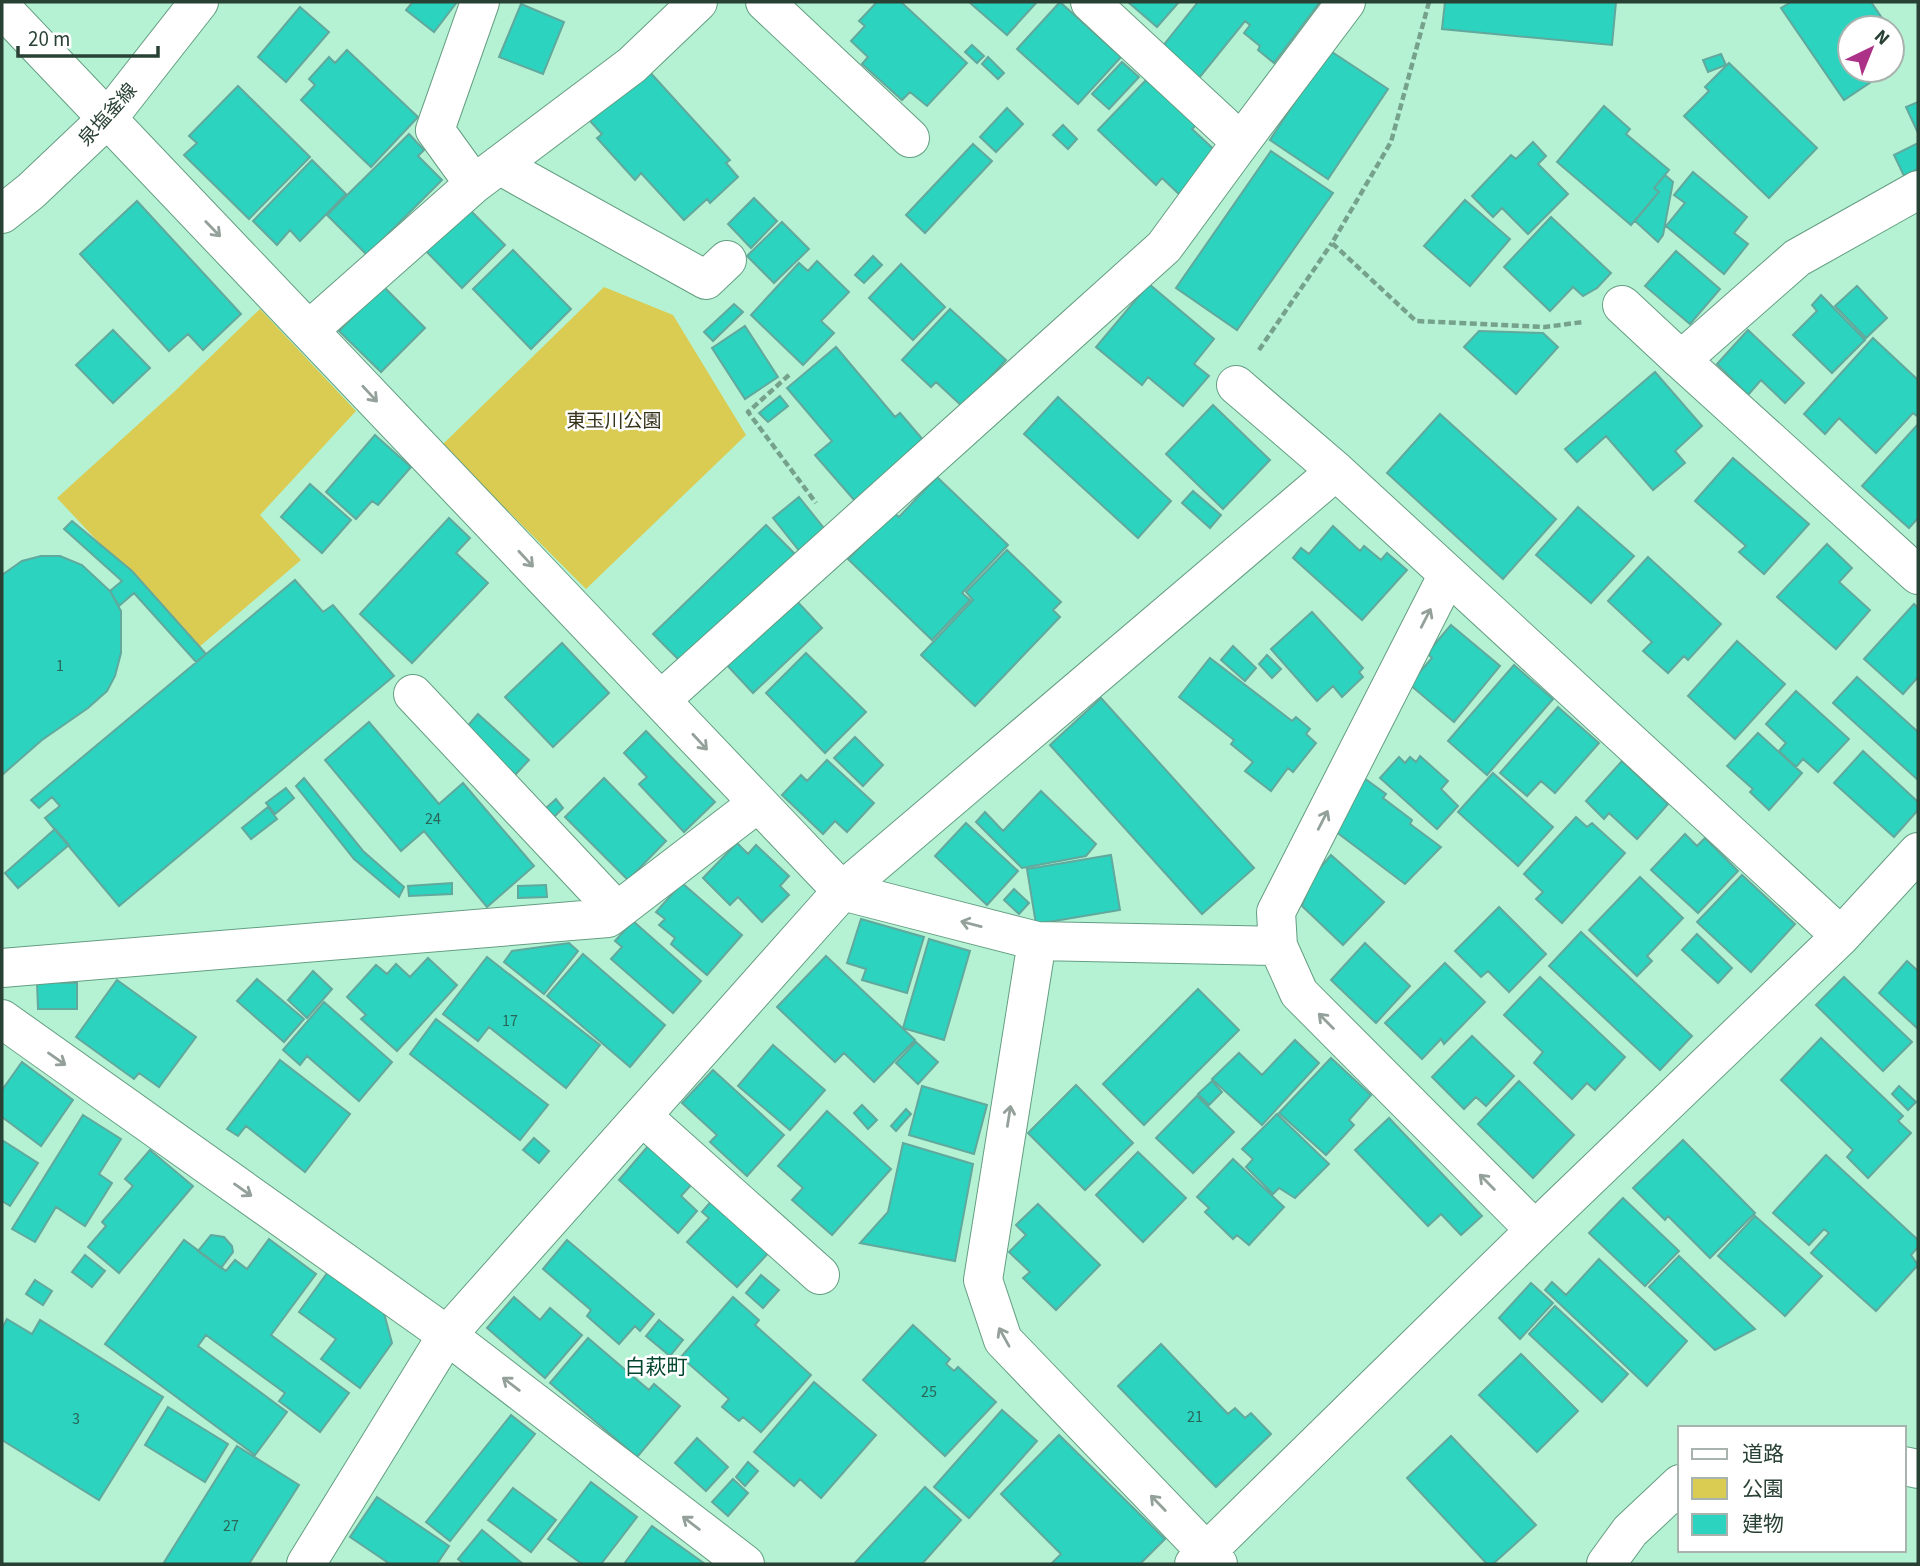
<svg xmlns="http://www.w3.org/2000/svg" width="1920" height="1566" viewBox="0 0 1920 1566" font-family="'Source Sans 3','Noto Sans JP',sans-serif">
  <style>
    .green { fill: #dacc52 }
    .building { fill: #2cd3bf; stroke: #61a89d; stroke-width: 2 }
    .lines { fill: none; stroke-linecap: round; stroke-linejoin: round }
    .minor-casing { stroke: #649e82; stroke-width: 40 }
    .major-casing { stroke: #649e82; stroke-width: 40 }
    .path { stroke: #76a28c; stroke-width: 4.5; stroke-dasharray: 7 3.5; stroke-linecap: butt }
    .minor { stroke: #fff; stroke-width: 38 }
    .major { stroke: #fff; stroke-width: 38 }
    .oneway { stroke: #94a09a }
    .labels { text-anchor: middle; stroke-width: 5; stroke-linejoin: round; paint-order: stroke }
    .number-label { font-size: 16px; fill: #2a6658 }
    .street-label { font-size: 19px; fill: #294135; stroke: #fff }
    .park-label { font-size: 19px; fill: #36331b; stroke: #fff }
    .neighbourhood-label { font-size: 21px; fill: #04472f; stroke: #fff }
  </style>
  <rect width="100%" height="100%" fill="#b5f2d3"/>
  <!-- green -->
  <path class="green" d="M604,287L673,315L746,435L586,589L442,445Z
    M260,309L356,411L260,515L301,560L198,648L57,498L175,391Z"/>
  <!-- building -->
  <path class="building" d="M411,2H457L434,32L406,10L412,3Z
    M877,2H901L967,63L927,106L910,92L902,100L862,64L868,57L851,41L865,26L859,21Z
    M969,2H1037L1007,35Z
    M1060,2L1121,57L1078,104L1017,49Z
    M1128,2H1179L1157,27Z
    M1198,2H1320L1274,63L1258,50L1260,46L1244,33L1250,25L1245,21L1199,78L1162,47Z
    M1445,2H1616L1612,45L1442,29Z
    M1791,2H1871L1889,28H1850V70H1889L1844,100L1781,8Z
    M521,4L564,22L543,74L499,57Z
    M300,7L329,32L286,82L258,57Z
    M972,45L984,56L977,63L965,52Z
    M347,50L418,117L371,167L301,100L315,85L309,79L329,57L335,63Z
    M1329,50L1388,89L1328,179L1270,140Z
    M1721,54L1726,65L1708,72L1703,60Z
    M988,57L1004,73L998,79L982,64Z
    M1122,62L1139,77L1109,109L1092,94Z
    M1729,63L1817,148L1769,198L1684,116L1709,91L1705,87Z
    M647,69L730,160L726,163L738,177L710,203L707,199L684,220L641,173L635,180L597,138L602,134L590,121Z
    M1149,77L1198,123L1192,129L1220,155L1181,196L1162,178L1156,185L1098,130Z
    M238,86L310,157L249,219L184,155L197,143L189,136Z
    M1918,102V133L1906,107Z
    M1604,106L1630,129L1626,134L1669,170L1654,188L1659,192L1631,225L1557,162Z
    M1007,108L1023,124L996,152L980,137Z
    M1063,125L1077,139L1068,149L1053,135Z
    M409,134L424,150L418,156L442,180L367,255L327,215Z
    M1533,142L1546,156L1538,164L1568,194L1528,234L1502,208L1493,217L1472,196L1511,155L1516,159Z
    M1918,143V169L1904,176L1894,155Z
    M973,144L992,161L925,233L906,215Z
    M1271,151L1333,193L1237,330L1176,288Z
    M312,160L346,194L300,241L290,230L277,245L253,221Z
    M1693,172L1747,217L1734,233L1748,244L1724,274L1666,226L1685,203L1674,195Z
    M1665,175L1673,182L1663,235L1658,242L1635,221L1659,192L1654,188Z
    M754,198L777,221L751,248L728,224Z
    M1465,200L1510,239L1470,286L1424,246Z
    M137,201L241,314L203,350L188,334L169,351L80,254Z
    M468,208L505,245L462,288L425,250Z
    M1551,217L1611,273L1597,288L1583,296L1573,287L1550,311L1504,267Z
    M782,222L809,249L774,283L747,256Z
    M513,250L571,309L531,349L473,289Z
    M1676,251L1720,289L1690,324L1645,286Z
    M873,256L882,265L864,283L855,275Z
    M817,261L849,292L821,321L834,333L803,365L751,315L799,263L808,271Z
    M901,264L945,307L913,340L869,298Z
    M1149,284L1214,339L1194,364L1209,376L1183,406L1148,377L1142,385L1096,347Z
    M383,286L425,328L381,372L339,331Z
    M1857,286L1887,318L1866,338L1835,306Z
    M1821,295L1865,340L1832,373L1793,335L1817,311L1812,305Z
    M734,304L743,312L713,341L704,332Z
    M950,309L1006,360L963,407L936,382L931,387L902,360Z
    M745,326L778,377L745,399L712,348Z
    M113,330L150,368L113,403L76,365Z
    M1748,330L1804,383L1785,403L1761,380L1748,395L1717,364Z
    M1479,331L1543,333L1558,347L1516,394L1464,347Z
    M1873,338L1918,380V414L1917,416L1913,413L1876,453L1839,418L1825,434L1804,414Z
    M836,347L895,417L900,413L924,441L855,501L815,455L832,441L787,388Z
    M1655,372L1702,426L1675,451L1685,463L1653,490L1606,436L1577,462L1565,449Z
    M780,396L788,406L768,422L759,413Z
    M1058,397L1171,501L1138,538L1024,434Z
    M1213,405L1270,460L1223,509L1166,454Z
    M1440,414L1556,519L1503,579L1387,473Z
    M1918,424V518L1909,528L1862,486Z
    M375,435L411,467L378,505L372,501L356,519L326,492Z
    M1733,458L1809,524L1764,574L1739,552L1746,546L1695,501Z
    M937,477L1008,545L962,593L970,600L932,640L848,559L894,513L899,517Z
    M310,484L351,520L322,553L281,517Z
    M1193,491L1221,515L1210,528L1182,503Z
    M799,497L827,532L801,553L773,518Z
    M1578,507L1634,556L1591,603L1536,555Z
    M449,518L470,538L456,553L488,583L412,663L360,614Z
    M72,521L132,571L206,654L196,662L134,593L119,606L110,591L122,581L64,529Z
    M766,525L795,554L682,663L653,634Z
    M1333,526L1360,551L1364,546L1381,560L1387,553L1407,570L1362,620L1293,558L1301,548L1309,554Z
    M1827,544L1852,568L1839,582L1870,610L1836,649L1777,597Z
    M1007,550L1061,602L1053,610L1060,617L975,706L921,655L973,600L966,592Z
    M41,556H60L82,565L110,591L121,611V653L115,676L107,691L88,708L42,740L2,775V575L22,561Z
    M1648,557L1721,624L1688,660L1684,656L1668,673L1643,651L1652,642L1608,601Z
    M295,580L323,612L333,605L394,676L119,906L45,818L60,806L52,797L39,808L31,800Z
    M793,597L822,628L753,693L724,662Z
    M1914,604L1918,608V677L1903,694L1864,659Z
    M1312,612L1363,668L1359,672L1363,677L1342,697L1333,686L1317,701L1271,649Z
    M1451,625L1500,666L1454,722L1409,684L1432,658L1427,653Z
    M1737,641L1785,684L1735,739L1688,696Z
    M562,643L609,693L553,747L505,697Z
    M1233,646L1256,668L1245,681L1221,660Z
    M806,653L866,712L825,753L766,693Z
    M1267,655L1281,669L1272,678L1259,664Z
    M1210,658L1292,721L1296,717L1310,729L1306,734L1316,743L1293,772L1288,768L1271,791L1245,771L1253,762L1231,744L1234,740L1179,697Z
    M1514,665L1553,699L1487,775L1448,741Z
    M1857,677L1918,732V780L1833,703Z
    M1796,691L1849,739L1818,772L1803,759L1796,767L1779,751L1786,743L1766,724Z
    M1101,698L1254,868L1202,914L1050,745Z
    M1558,707L1599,743L1555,793L1541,781L1527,796L1500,773Z
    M478,714L529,760L515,775L465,729Z
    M369,722L439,804L463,783L534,866L487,907L424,831L401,851L325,760Z
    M646,731L715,802L684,832L639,784L647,777L624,753Z
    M1758,733L1802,773L1769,810L1750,792L1753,789L1727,766Z
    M855,737L883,765L863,786L834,758Z
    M1863,751L1918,802V810L1894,837L1834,783Z
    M1420,756L1448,781L1441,789L1458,806L1437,829L1380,778L1399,757L1405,763L1410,757L1416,762Z
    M827,760L874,803L847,832L835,821L823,834L782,795L801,775L807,781Z
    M1622,761L1668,804L1637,839L1609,813L1604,819L1586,801Z
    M1493,773L1553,827L1518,866L1458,812Z
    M304,778L363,851L404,887L399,897L354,859L296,786Z
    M604,778L666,841L628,880L565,817Z
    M1364,778L1386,794L1383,798L1412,820L1410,824L1441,847L1405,884L1335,831Z
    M286,788L294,798L275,814L266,803Z
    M1041,791L1096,844L1086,856L1022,868L976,822L985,812L1003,831Z
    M556,799L563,808L554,817L546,808Z
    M268,807L277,819L251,839L242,828Z
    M1576,817L1587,827L1592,823L1625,853L1562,923L1536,899L1543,892L1524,874Z
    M966,823L1018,871L987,905L935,856Z
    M55,829L69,845L18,888L5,873Z
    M1685,834L1697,846L1705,838L1738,871L1698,913L1651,870Z
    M737,843L748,854L756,845L789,876L780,886L789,895L762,922L738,897L730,905L703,878Z
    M1111,855L1120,910L1036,924L1027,869Z
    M1331,855L1384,902L1343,945L1302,906L1313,876Z
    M1742,875L1795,924L1751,972L1697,922Z
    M1640,877L1683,918L1647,956L1652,961L1637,976L1589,930Z
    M452,883V894L409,896L408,886Z
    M682,883L742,935L707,975L671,944L675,938L659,925L665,919L656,912Z
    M546,885L547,897L518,898V886Z
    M1014,889L1029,903L1019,914L1004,900Z
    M1499,907L1546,954L1509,992L1488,971L1481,977L1455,951Z
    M861,919L924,937L907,993L862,980L866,969L847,963Z
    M633,921L701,981L673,1013L611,959L622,947L615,941Z
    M1581,932L1692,1036L1660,1070L1549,966Z
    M1697,934L1732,968L1718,983L1682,950Z
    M929,939L970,951L944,1040L903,1028Z
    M569,943L578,951L544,994L504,962L512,951Z
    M1365,943L1410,986L1376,1023L1331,980Z
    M583,954L665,1025L630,1067L547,996Z
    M826,956L915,1040L874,1082L844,1053L835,1062L777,1007Z
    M487,957L600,1045L566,1088L489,1027L478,1041L443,1014Z
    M428,958L457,985L397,1051L361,1019L366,1015L347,997L376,965L387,974L396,964L410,977Z
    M1907,961L1918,971V1029L1879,993Z
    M1445,963L1485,1002L1444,1044L1441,1039L1422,1059L1385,1023Z
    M313,971L332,989L307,1018L288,1000Z
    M1540,977L1625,1057L1595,1090L1587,1083L1572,1099L1534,1063L1543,1052L1504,1015Z
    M1844,977L1912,1042L1883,1071L1816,1005Z
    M257,979L304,1019L284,1042L237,1001Z
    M117,980L196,1037L159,1087L139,1073L134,1079L76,1037Z
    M37,982L77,983V1009H38Z
    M1198,989L1239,1030L1144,1125L1103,1084Z
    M324,1002L392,1062L359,1101L307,1056L300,1065L283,1050Z
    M436,1019L548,1105L520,1140L410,1054Z
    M1472,1036L1514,1076L1486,1106L1476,1097L1464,1109L1432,1077Z
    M1821,1038L1903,1116L1898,1121L1911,1133L1868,1178L1847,1157L1853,1150L1781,1080Z
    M1295,1040L1319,1063L1262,1125L1212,1079L1239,1053L1262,1075Z
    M916,1042L938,1062L918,1084L896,1063Z
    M773,1045L825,1090L790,1130L738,1086Z
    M1331,1058L1371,1095L1349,1120L1354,1125L1326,1155L1279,1113Z
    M280,1060L350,1114L305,1172L246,1126L238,1136L227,1129Z
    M22,1062L73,1100L41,1146L2,1117V1090Z
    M713,1070L784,1135L747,1176L710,1142L717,1135L682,1103Z
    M1212,1081L1222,1092L1209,1105L1198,1094Z
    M1519,1081L1574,1135L1533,1178L1478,1124Z
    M1076,1085L1133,1143L1085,1190L1028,1133Z
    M922,1086L987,1105L974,1154L909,1135Z
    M1899,1086L1916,1102L1908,1110L1892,1094Z
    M1197,1096L1234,1132L1193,1173L1156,1138Z
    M862,1105L877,1120L868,1129L854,1113Z
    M906,1109L911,1114L896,1131L891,1126Z
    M827,1111L891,1169L832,1235L792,1200L803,1188L778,1166Z
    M1277,1114L1329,1164L1295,1198L1279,1188L1273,1194L1246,1167L1253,1159L1242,1149Z
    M83,1115L121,1139L99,1174L112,1183L85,1226L56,1207L35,1242L12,1229Z
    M1389,1118L1482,1216L1461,1235L1441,1214L1428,1226L1355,1150Z
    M534,1138L549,1151L539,1163L523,1150Z
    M2,1140L38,1163L10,1206L2,1201Z
    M1683,1140L1755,1213L1710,1258L1668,1216L1665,1220L1633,1188Z
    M903,1143L973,1164L955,1261L860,1243L888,1212Z
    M649,1145L692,1184L681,1196L697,1211L678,1233L619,1180Z
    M150,1150L193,1186L119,1273L88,1247L106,1226L102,1222L133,1186L125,1179Z
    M1138,1152L1186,1198L1143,1242L1096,1195Z
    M1826,1155L1918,1240V1247L1911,1255L1918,1265L1876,1311L1811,1253L1829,1233L1824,1229L1809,1245L1773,1213Z
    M1233,1159L1284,1207L1249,1245L1237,1235L1233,1239L1205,1212L1209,1208L1197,1197Z
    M714,1198L772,1249L737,1287L687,1242L709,1218L702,1212Z
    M1623,1198L1679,1251L1645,1286L1589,1233Z
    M1038,1204L1100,1265L1056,1310L1023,1278L1030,1272L1009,1252L1026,1235L1016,1225Z
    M1755,1216L1822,1276L1785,1316L1718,1256Z
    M211,1235L224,1237L232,1246L233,1252L221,1268L198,1251Z
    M269,1239L316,1274L271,1335L349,1393L320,1432L279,1401L285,1393L206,1335L198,1346L287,1412L255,1455L105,1344L184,1240L226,1271L235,1260L247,1269Z
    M567,1240L654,1314L640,1331L635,1326L619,1344L587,1316L591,1310L543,1269Z
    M85,1255L105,1271L92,1287L72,1272Z
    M1679,1256L1755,1329L1715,1350L1649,1287Z
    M1599,1259L1687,1341L1647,1386L1545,1290L1552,1282L1566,1295Z
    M328,1272L384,1313L392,1343L360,1388L321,1359L336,1339L299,1312Z
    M761,1275L779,1290L763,1308L746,1293Z
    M35,1280L52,1291L43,1305L26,1294Z
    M1531,1283L1553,1303L1520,1339L1499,1318Z
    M514,1297L540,1320L550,1308L582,1335L545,1378L487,1328Z
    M733,1297L759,1320L755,1325L811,1375L761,1432L743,1417L739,1421L722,1407L729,1399L681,1357Z
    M1555,1306L1628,1374L1602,1402L1529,1334Z
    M7,1319L32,1334L40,1320L163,1397L99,1500L2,1440V1328Z
    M659,1320L683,1340L670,1356L646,1336Z
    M913,1325L950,1359L946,1364L954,1371L958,1367L996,1402L945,1456L863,1380Z
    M588,1338L649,1390L654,1384L680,1406L637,1457L550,1383Z
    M1161,1344L1228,1414L1235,1408L1245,1418L1251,1413L1271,1434L1216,1487L1118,1386Z
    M1521,1354L1578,1411L1537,1452L1479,1395Z
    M814,1382L876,1435L821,1498L800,1479L794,1486L754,1452Z
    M168,1407L228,1444L205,1482L145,1445Z
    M1002,1410L1037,1441L969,1518L934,1487Z
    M511,1415L535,1434L450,1541L426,1522Z
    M1059,1435L1165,1539L1140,1564H1051L1061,1554L1001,1494Z
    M1451,1436L1536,1525L1493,1564H1487L1407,1478Z
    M697,1438L728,1467L706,1491L675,1463Z
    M237,1446L299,1485L249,1564H163Z
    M748,1462L758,1471L745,1486L736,1477Z
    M733,1479L748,1493L728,1516L712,1502Z
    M591,1482L637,1517L601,1564H582L548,1539Z
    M925,1487L961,1520L922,1564H854Z
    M513,1488L556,1520L531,1552L488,1520Z
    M377,1497L449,1546L437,1564H390L350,1537Z
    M652,1526L705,1564H624Z
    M482,1530L523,1564H464L458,1559Z"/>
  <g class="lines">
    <defs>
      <path id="minor" d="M765,2L910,138
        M2,8L842,891L1037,941L1278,946
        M1241,142L1346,2
        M499,165L706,280L727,260
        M474,184L435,130L480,2
        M1918,190L1797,258L1681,360L1918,575
        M1622,305L1681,360
        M309,330L474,184L632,65L698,2
        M1236,385L1336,471
        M1447,576L1276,912L1278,946L1299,993L1535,1230
        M413,694L617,911
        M661,700L1164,247L1241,142L1090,2
        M1037,941L983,1280L1003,1340L1218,1564
        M2,968L608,918L758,803
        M2,1019L447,1335L745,1564
        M642,1116L820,1275
        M1904,1466L1918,1469
        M306,1564L447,1335L842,891L1336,471L1841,936
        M1194,1564L1535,1230L1841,936L1918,852
        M1606,1564L1630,1531L1680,1484"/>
      <path id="major" d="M2,214L31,191L108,118L199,2"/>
    </defs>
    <!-- minor casing -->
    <use href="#minor" class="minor-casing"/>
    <!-- major casing -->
    <use href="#major" class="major-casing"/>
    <!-- path -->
    <path class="path" d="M1429,2L1391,142L1332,243L1416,321L1545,327L1583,322
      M1259,350L1332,243
      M789,375L748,412L816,503"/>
    <!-- minor -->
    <use href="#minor" class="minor"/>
    <!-- major -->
    <use href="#major" class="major"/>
  </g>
  <!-- one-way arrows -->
  <defs><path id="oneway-shaft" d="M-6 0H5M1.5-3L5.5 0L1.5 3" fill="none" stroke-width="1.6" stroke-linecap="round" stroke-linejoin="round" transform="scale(1.75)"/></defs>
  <g class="oneway">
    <use href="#oneway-shaft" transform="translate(213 229) rotate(46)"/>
    <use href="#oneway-shaft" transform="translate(370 394) rotate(47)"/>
    <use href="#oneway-shaft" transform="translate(526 559) rotate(47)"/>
    <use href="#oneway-shaft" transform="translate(1426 618) rotate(-63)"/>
    <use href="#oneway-shaft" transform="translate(700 742) rotate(47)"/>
    <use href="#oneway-shaft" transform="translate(1323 820) rotate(-63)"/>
    <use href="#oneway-shaft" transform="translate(971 924) rotate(-165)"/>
    <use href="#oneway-shaft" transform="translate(1326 1021) rotate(-135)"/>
    <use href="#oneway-shaft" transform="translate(57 1059) rotate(35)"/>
    <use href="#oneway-shaft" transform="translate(1009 1116) rotate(-81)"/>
    <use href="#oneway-shaft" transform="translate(1487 1182) rotate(-135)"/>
    <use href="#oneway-shaft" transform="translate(243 1190) rotate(35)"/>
    <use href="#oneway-shaft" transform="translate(1004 1337) rotate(-119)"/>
    <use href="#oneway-shaft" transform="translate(511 1384) rotate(-142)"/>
    <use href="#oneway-shaft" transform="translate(1158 1503) rotate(-134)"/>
    <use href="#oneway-shaft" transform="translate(691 1523) rotate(-142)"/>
  </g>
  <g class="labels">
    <!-- number labels -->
    <g class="number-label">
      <text x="60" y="671">1</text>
      <text x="433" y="824">24</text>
      <text x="510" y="1026">17</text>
      <text x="929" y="1397">25</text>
      <text x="1195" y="1422">21</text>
      <text x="76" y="1424">3</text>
      <text x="231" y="1531">27</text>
    </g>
    <!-- street labels -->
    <g class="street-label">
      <text transform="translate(107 114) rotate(-48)" y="7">泉塩釜線</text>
    </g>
    <!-- park labels -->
    <g class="park-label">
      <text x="614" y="427">東玉川公園</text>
    </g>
    <!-- neighbourhood labels -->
    <g class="neighbourhood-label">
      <text x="656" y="1374">白萩町</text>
    </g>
  </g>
  <!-- border -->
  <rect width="1920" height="1566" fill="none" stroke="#294135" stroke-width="7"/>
  <!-- legend -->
  <rect x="1678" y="1426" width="228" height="126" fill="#ffffff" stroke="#a9b3ae" stroke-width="2"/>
  <rect x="1692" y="1449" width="35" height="10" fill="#ffffff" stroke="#a9b3ae" stroke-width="2"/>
  <text x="1742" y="1461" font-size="21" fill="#294135">道路</text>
  <rect x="1692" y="1478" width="35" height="21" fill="#dacc52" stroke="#a9b3ae" stroke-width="2"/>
  <text x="1742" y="1496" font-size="21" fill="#294135">公園</text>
  <rect x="1692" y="1514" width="35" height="21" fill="#2cd3bf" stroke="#a9b3ae" stroke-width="2"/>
  <text x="1742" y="1531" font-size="21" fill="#294135">建物</text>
  <!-- north arrow -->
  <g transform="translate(1871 49) rotate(43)"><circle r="33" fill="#ffffff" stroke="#a9b3ae" stroke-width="2"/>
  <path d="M0-5L12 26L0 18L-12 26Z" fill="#ab3286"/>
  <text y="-10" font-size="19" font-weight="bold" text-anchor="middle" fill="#294135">N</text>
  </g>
  <!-- scale -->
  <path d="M18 46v10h140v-10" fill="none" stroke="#294135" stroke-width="3.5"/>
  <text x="28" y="46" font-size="21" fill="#294135" stroke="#ffffff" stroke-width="5" paint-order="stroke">20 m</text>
</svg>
